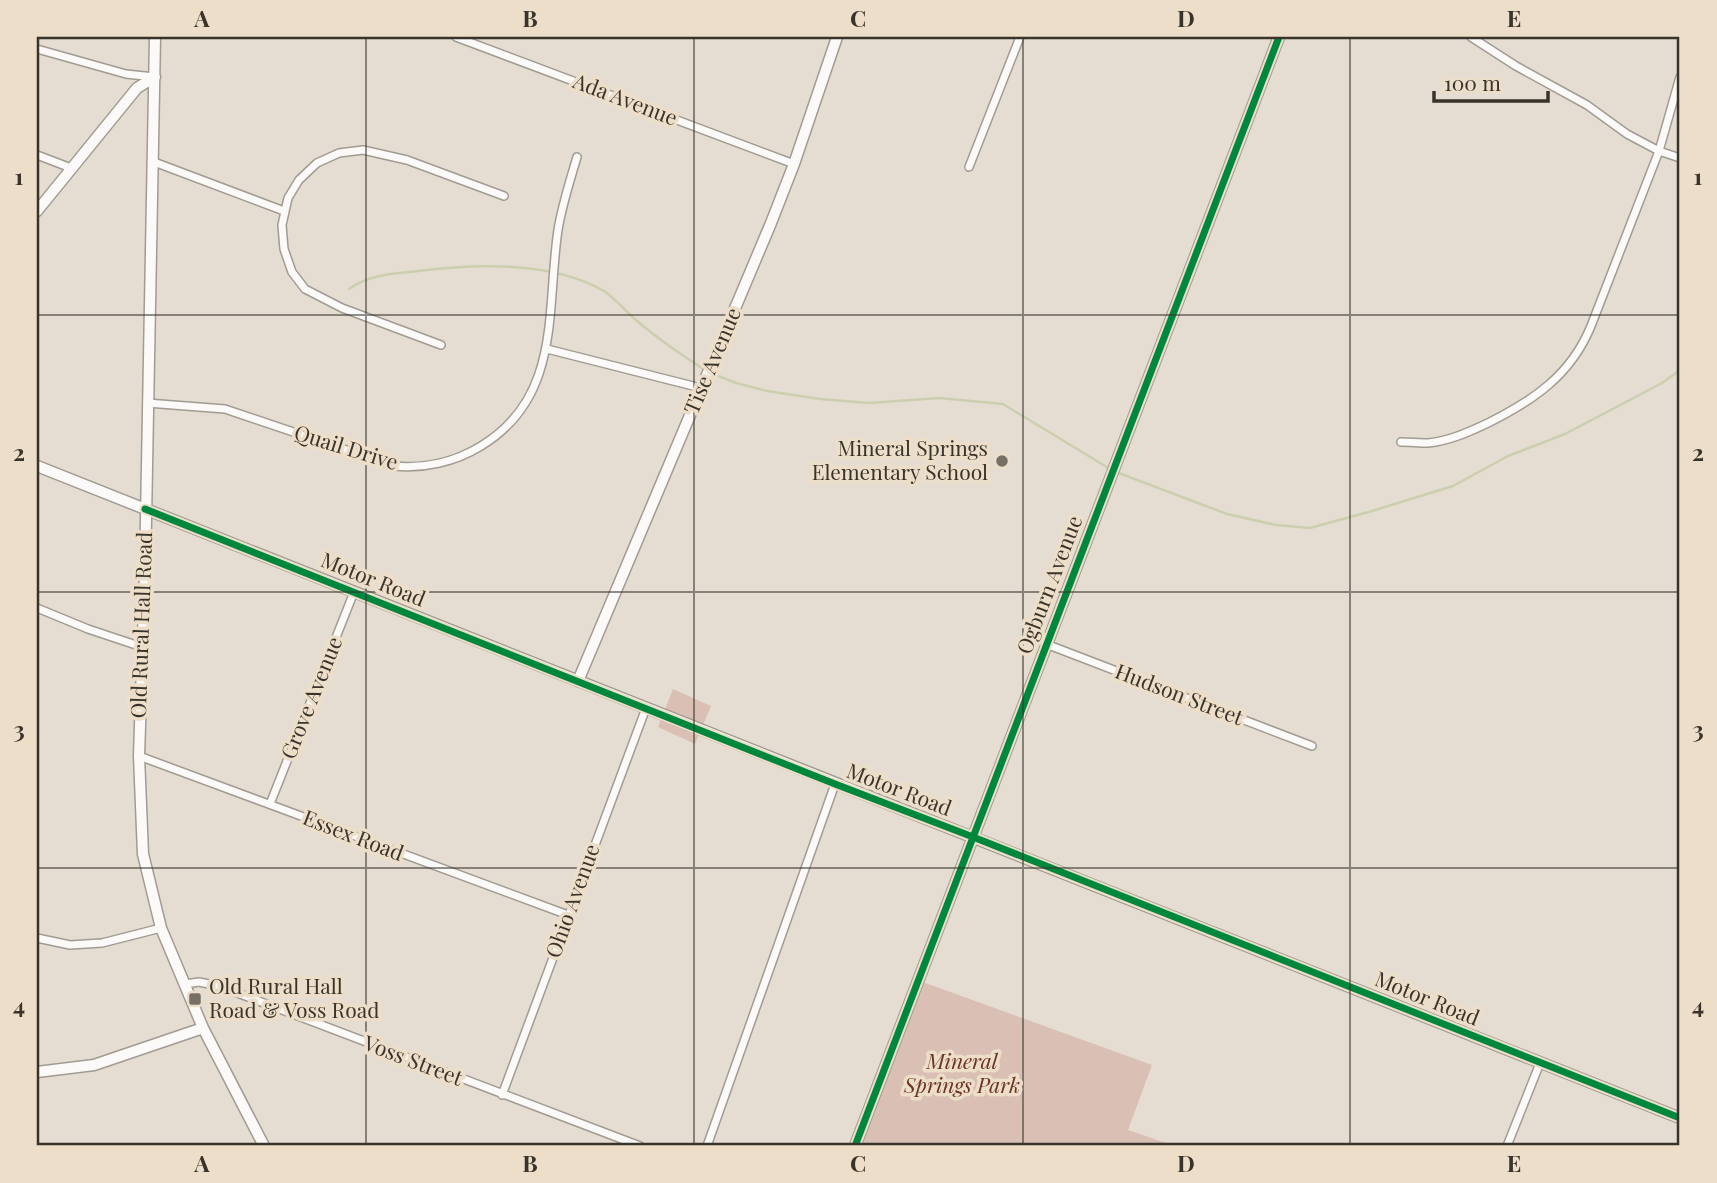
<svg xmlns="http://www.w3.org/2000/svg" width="1717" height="1183" viewBox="0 0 1717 1183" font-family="'Playfair Display',serif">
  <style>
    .green { fill: #d9bfb4 }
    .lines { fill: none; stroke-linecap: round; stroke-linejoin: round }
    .stream { stroke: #cbcfaf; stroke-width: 2.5 }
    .street-casing { stroke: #a19b92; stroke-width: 10 }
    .secondary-casing { stroke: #a19b92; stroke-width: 13 }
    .street { stroke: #fbfaf8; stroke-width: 7 }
    .secondary { stroke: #fbfaf8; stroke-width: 10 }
    .cycleway-casing { stroke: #eddec9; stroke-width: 11 }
    .cycleway { stroke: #00873e; stroke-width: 7 }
    .grid { fill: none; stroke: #39342b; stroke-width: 2; stroke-opacity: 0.55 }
    .poi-dot { fill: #756f65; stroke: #eddec9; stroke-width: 2.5 }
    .labels { text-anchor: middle; stroke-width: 7; stroke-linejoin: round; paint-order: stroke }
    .street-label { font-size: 21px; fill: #39342b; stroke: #eddec9 }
    .poi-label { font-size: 21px; fill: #39342b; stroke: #eddec9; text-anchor: end }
    .park-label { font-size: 21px; font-style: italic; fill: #6c3324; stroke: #eddec9 }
    .neatline { fill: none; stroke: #39342b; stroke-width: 2.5 }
    .grid-label { font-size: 23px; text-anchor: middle; font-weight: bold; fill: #39342b }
  </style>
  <rect width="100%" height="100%" fill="#e5ddd1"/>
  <!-- green -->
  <path class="green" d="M673,689L711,706L695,744L658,727Z
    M920,981L1152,1065L1128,1130L1175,1146H858Z"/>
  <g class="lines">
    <!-- stream -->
    <path class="stream" d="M349,289C366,276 389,274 410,272C469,264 551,260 604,291C616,299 625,311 636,320C658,339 680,354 705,370
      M711,373L736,383L767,391L820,399L869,403L939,398L1003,404L1110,469
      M1116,472L1227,514L1276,525L1310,528L1372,511L1453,486L1508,456L1565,434L1662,383L1680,370"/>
    <defs>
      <path id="street" d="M456,37L794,164
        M1471,37L1516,66L1587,105L1627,134L1659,151L1680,158
        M37,49L126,74L154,77
        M37,155L71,168
        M154,162L284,211
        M969,167L1020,37
        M441,345L342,308L305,289L292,272L284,249L282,225L288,198L299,180L317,163L339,153L363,150L407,160L504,196
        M547,349L701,388
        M147,403L225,409L394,466C424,469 455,462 481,446C562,397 546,310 558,230C562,205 570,181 577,157
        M1401,442C1410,442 1419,443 1428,443C1449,441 1469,432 1488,423C1534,400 1571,375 1591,326L1659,151L1680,77
        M37,608L88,629L142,647
        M1046,644L1312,746
        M139,756L568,915
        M270,804L354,592
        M37,938L70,945L102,943L161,928
        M185,984L199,982L219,986L640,1146
        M502,1095L646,708
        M707,1146L835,784
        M1507,1146L1540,1063"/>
      <path id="secondary" d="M155,37L145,573L139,756L143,854L161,928L203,1028L264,1146
        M37,211L137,88L155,77
        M37,466L1680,1118
        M578,681L771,223L794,164L837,37
        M37,1072L94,1065L203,1028
        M855,1146L1279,37"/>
    </defs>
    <!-- street casing -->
    <use href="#street" class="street-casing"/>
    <!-- secondary casing -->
    <use href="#secondary" class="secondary-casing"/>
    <!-- street -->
    <use href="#street" class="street"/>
    <!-- secondary -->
    <use href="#secondary" class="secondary"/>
    <defs>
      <path id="cycleway" d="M145,509L835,784L973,837L1680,1118
        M855,1146L1279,37"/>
    </defs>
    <!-- cycleway casing -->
    <use href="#cycleway" class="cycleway-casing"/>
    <!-- cycleway -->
    <use href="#cycleway" class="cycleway"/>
  </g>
  <!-- grid -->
  <path class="grid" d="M366,37V1146M694,37V1146M1023,37V1146M1350,37V1146M37,315H1680M37,592H1680M37,868H1680"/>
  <!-- markers -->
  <g class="poi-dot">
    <circle cx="1002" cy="461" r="7"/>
    <rect x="188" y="992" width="14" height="14" rx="3.5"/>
  </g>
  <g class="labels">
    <!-- street labels -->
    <g class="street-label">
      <text transform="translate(625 100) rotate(21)" y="7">Ada Avenue</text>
      <text transform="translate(713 361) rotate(-67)" y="7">Tise Avenue</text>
      <text transform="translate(346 448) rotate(17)" y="7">Quail Drive</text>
      <text transform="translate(373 580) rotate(22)" y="7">Motor Road</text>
      <text transform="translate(1050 585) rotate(-69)" y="7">Ogburn Avenue</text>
      <text transform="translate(142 625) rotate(-88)" y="7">Old Rural Hall Road</text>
      <text transform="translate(1179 695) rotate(21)" y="7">Hudson Street</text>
      <text transform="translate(312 698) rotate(-68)" y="7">Grove Avenue</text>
      <text transform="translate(899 790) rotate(21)" y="7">Motor Road</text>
      <text transform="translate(353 836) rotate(21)" y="7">Essex Road</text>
      <text transform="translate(573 901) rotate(-70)" y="7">Ohio Avenue</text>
      <text transform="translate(1427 999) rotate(22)" y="7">Motor Road</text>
      <text transform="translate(413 1061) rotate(21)" y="7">Voss Street</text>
    </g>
    <!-- poi labels -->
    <g class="poi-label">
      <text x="988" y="456">Mineral Springs<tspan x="988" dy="24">Elementary School</tspan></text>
      <text x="209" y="994" text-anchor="start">Old Rural Hall<tspan x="209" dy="24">Road &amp; Voss Road</tspan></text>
    </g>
    <!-- park labels -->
    <g class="park-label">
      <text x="962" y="1069">Mineral<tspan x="962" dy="24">Springs Park</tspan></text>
    </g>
  </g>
  <!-- border -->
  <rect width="1717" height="1183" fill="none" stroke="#eddec9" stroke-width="77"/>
  <!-- scale -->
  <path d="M1434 91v10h114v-10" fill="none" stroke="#39342b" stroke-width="3.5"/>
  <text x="1444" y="91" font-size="21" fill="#39342b" stroke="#eddec9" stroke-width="5" paint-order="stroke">100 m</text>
  <rect x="38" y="38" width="1640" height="1106" class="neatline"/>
  <g class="grid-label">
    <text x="202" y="27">A</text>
    <text x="530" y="27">B</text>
    <text x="858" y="27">C</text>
    <text x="1186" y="27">D</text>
    <text x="1514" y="27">E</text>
    <text x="19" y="185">1</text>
    <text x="1698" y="185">1</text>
    <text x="19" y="461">2</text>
    <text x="1698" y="461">2</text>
    <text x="19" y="738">3</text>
    <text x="1698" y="738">3</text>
    <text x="19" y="1014">4</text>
    <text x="1698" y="1014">4</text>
    <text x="202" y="1172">A</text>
    <text x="530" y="1172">B</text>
    <text x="858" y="1172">C</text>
    <text x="1186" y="1172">D</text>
    <text x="1514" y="1172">E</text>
  </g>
</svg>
